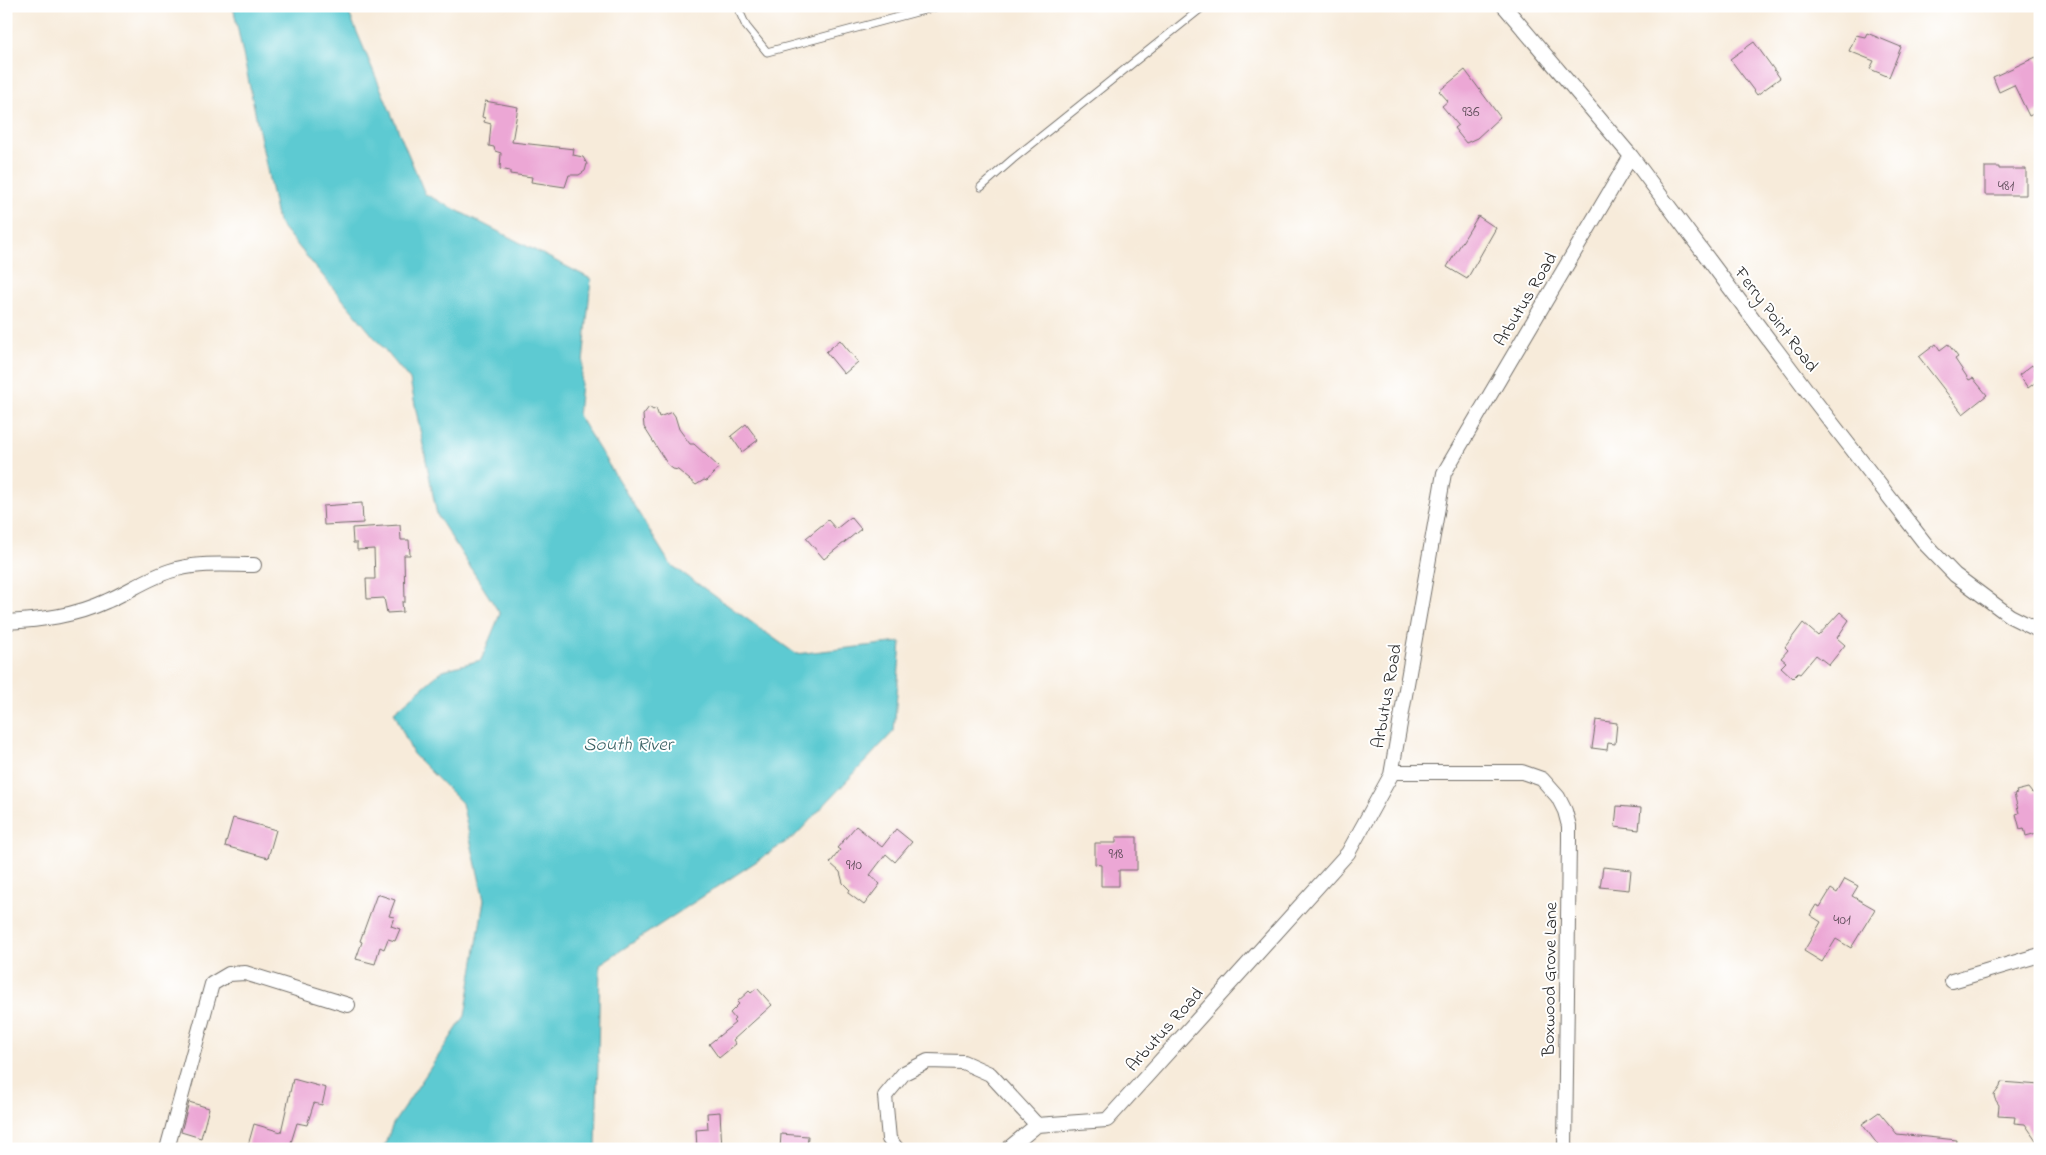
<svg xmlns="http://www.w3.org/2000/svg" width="2046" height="1155" viewBox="0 0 2046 1155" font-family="'Indie Flower',sans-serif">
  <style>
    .water { fill: #5dcad2; stroke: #447a7e }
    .building { fill: #eca7d5 }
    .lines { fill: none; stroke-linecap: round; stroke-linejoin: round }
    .service-casing { stroke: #726e68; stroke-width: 9 }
    .minor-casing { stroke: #726e68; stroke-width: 16 }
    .service { stroke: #fff; stroke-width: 7 }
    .minor { stroke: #fff; stroke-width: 14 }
    .labels { text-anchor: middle; stroke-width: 4; stroke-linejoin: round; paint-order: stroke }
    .number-label { font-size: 15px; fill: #5b4a56 }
    .street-label { font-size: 18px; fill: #2b2b2b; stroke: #fff }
    .water-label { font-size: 19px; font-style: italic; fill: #3c6365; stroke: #fff }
  </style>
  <rect width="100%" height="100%" fill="#fff"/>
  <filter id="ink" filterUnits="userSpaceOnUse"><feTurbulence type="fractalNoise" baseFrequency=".02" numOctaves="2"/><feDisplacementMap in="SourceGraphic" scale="10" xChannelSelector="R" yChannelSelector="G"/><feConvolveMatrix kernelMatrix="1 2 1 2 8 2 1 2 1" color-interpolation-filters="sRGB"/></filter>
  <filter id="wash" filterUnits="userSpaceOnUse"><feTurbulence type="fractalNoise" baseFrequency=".0096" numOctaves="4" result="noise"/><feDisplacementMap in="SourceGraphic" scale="20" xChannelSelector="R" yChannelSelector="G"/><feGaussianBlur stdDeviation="1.12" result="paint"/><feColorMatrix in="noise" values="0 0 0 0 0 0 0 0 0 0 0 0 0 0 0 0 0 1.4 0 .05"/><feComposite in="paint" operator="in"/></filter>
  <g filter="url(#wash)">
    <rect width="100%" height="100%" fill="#f7ebda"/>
    <!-- water -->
    <path class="water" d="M233,6H346L425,194L591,279L578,415L670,564L796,654L901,642L894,731L795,836L600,964L596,1149H383L393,1124L465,1016L484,900L462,803L413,754L394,712L443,670L481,660L500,614L437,515L410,380L278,222Z"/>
    <g id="blocks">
      <!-- building -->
      <path class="building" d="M1867,33L1901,47L1889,77L1870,69L1874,61L1849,51L1856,35L1865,37Z
        M1754,42L1780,78L1757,95L1730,59Z
        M2036,57L2040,65V111L2029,116L2014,85L1999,92L1993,77Z
        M1465,70L1500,117L1477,138L1466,143L1454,128L1458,125L1442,106L1448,101L1439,91Z
        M485,101L518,107L512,142L574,149L573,155L583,157L587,164L585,171L579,175H569L565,187L531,182L532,177L510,174V171L500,169L501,153L495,151L494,147L489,146L491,124L484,122L485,118L482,117Z
        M1985,167H1999V169H2026V195H1985Z
        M1478,216L1496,228L1467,279L1447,267Z
        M840,340L858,362L844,374L826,352Z
        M1936,344L1940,350L1948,344L1958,357L1955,359L1969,380L1973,378L1987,395L1963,414L1919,357Z
        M2032,365L2040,376V379L2028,388L2019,375Z
        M649,407L653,410L656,408L659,417L672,412L675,416L679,429L690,444H694L719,467L707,481L704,480L696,485L678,470L673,469L668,465L644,427L643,415Z
        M746,424L758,440L742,452L731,436Z
        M362,503L363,523L324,525L323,506Z
        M851,517L861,529L824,559L806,538L828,520L836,529Z
        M400,525L401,540H409L410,555H404L405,602H402L403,612L387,613L384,598L367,599L366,579H375L374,549L357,550V543H353L352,528Z
        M1840,612L1849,620L1837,638L1845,645L1829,665L1816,655L1800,674L1798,673L1793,678L1781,667L1786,662L1781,658L1788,650L1785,647L1803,623L1818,636Z
        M1596,720L1617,723L1615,744L1608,743L1607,750L1592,748Z
        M2028,788L2032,793L2040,791V832L2026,836L2024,828L2020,829L2016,814L2019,813L2014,794L2017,793L2016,791Z
        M1617,806L1641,808L1639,830L1615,827Z
        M233,818L276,830L268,858L225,846Z
        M856,826L882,847L896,829L912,842L895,862L886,854L870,875L880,884L864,905L848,893L850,890L843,883L840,872L830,863L840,850L837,848Z
        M1116,837H1137V870H1119V886H1101V865L1095,864V843H1116Z
        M1603,867L1631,870L1629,890L1600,887Z
        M1845,879L1858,886L1852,896L1875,909L1851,948L1836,939L1822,962L1804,951L1821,922L1810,915L1816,905L1820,907L1831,889L1837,893Z
        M377,894L395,900L389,916L394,917L391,926L400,929L395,941L388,939L384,949L380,947L375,964L356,959L362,942L360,941Z
        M757,988L772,1005L733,1040L736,1044L719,1058L709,1044L735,1023L733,1021L735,1019L730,1013L739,1004L737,1002L749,991L751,993Z
        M293,1079L326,1088L322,1105L314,1103L307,1125L297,1123L289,1149H247L254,1124L281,1132Z
        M2001,1082L2040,1085V1146L2025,1124L2014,1123L2015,1117L1998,1116L1999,1105L1995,1099L1994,1095L2000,1087Z
        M189,1102L209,1108L201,1138L181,1132Z
        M720,1112L722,1149H697L696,1130L708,1129L707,1113Z
        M1879,1112L1897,1134L1957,1140L1956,1149H1881L1862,1124Z
        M781,1134L808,1136L807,1149H780Z"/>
    </g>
  </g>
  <g filter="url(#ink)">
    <use href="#blocks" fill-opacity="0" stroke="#726e68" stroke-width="1"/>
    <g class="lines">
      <defs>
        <path id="service" d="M737,6L746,26L767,52L939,6
          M981,187L1013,159L1204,6"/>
        <path id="minor" d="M1504,6L1631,156L1811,396L1927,546L1955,575L2010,616L2040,631
          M6,622C41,620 75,616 107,601C128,592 148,578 170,571C197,562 226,565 254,565
          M1392,772H1522L1542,779L1558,797L1565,811L1569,826V840L1565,1149
          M1952,981L2040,955
          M167,1149L212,984L229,974L245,973L348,1005
          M897,1149L889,1139L885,1096L904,1073L928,1061L963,1062L990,1074L1037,1125
          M1008,1149L1037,1125L1107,1120L1348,853L1391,775L1444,473L1631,156"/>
      </defs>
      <!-- service casing -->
      <use href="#service" class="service-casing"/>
      <!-- minor casing -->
      <use href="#minor" class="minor-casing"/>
      <!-- service -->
      <use href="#service" class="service"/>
      <!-- minor -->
      <use href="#minor" class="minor"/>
    </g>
  </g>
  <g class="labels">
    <!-- number labels -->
    <g class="number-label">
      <text x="1471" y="116">936</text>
      <text x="2006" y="190">481</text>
      <text x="1116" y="858">918</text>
      <text x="854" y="869">910</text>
      <text x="1842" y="924">401</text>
    </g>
    <!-- street labels -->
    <g class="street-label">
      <text transform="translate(1525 299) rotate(-59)" y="6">Arbutus Road</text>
      <text transform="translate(1777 319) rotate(53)" y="6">Ferry Point Road</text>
      <text transform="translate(1386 696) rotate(-80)" y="6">Arbutus Road</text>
      <text transform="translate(1549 979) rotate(-89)" y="6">Boxwood Grove Lane</text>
      <text transform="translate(1164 1029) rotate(-48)" y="6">Arbutus Road</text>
    </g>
    <!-- water labels -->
    <g class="water-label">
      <text x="628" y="750">South River</text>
    </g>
  </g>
  <!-- margin -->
  <rect width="2046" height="1155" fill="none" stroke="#fff" stroke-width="25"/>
</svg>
